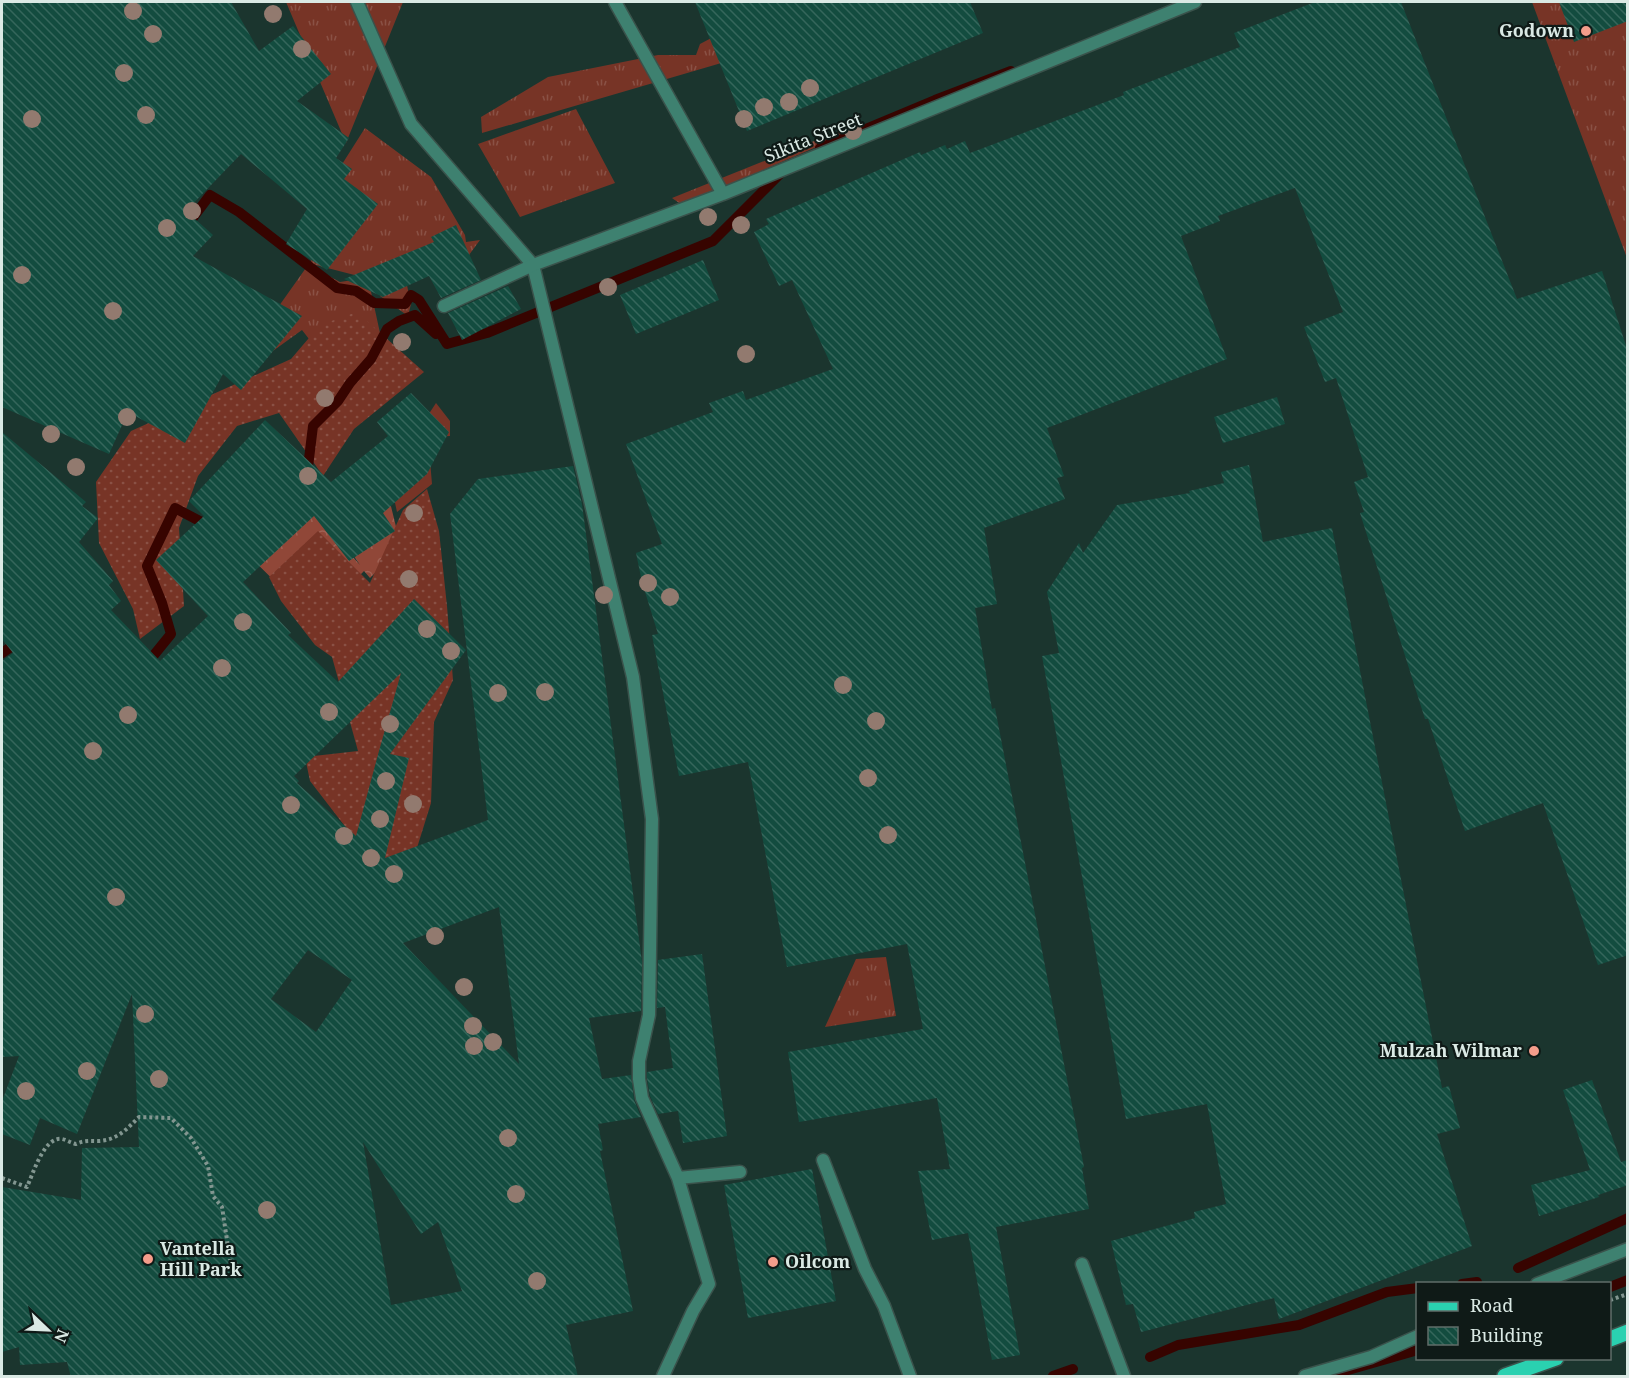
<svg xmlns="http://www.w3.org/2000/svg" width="1629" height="1378" viewBox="0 0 1629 1378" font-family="'Noto Serif',serif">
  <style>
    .grass { fill: url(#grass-tufts) }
    .forest { fill: url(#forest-crowns) }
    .garden { fill: url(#garden-dots) }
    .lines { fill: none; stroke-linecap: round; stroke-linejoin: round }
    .stream { stroke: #370400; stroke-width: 10 }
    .building { fill: url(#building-back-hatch); fill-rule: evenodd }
    .lane-casing { stroke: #3a524b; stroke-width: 15 }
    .street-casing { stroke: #3a524b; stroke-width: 15 }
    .primary-casing { stroke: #3a524b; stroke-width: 18 }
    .path { stroke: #829690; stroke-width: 4; stroke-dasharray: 3 3; stroke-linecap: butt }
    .lane { stroke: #3e8170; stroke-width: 12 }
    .street { stroke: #3e8170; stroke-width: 12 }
    .primary { stroke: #2ad1b0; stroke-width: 15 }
    .tree { fill: #927a6f }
    .poi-dot { fill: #f49d8b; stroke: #0f1a17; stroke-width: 2 }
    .labels { text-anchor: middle; stroke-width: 4.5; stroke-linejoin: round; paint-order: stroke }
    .poi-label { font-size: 18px; font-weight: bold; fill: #dae9e4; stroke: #0f1a17; text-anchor: end }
    .street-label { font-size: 18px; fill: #dae9e4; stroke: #0f1a17 }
  </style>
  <defs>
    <pattern id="grass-tufts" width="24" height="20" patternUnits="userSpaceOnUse" patternTransform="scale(1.5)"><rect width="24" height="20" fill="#773426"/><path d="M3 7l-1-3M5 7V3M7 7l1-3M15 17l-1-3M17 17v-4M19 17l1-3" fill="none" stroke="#8a5145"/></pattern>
    <pattern id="forest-crowns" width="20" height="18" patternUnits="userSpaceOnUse" patternTransform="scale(1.5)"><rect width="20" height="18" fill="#904738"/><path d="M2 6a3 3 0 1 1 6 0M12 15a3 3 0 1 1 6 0" fill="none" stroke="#9f6255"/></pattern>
    <pattern id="garden-dots" width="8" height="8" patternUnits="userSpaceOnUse" patternTransform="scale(1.5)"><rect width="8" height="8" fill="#773426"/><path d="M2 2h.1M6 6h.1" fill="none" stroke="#8a5145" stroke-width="1.8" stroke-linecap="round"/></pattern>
    <pattern id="building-back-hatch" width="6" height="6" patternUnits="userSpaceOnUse" patternTransform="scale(1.5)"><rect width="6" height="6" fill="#134c3f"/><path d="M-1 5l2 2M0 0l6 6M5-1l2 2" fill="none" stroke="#35665b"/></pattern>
  </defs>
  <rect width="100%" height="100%" fill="#1b352e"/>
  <!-- grass -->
  <path class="grass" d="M286,2H403L346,143Z
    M1532,2H1627V258Z
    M717,35L779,46L482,133L481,117L548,77L658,55H696L700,44Z
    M576,109L615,183L520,217L478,144Z
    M365,128L431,177L465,235L466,242L480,240L469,255L368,278L380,333L344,384L302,330L259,361L274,313L308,265L340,282L366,278L312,264L301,229Z
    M839,131L842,136L682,205L672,198Z
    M405,276L411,304L408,316L380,296V279Z
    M436,403L450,421V436L428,437L432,484L397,512L389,475Z
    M886,957L896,1016L825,1027L856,959Z"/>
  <!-- forest -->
  <path class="forest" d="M385,482L401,547L370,578L364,571L315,621L237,544L301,499L360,565L331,522Z"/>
  <!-- garden -->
  <path class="garden" d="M357,312L424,372L354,429L323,476L279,413L237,426L198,476L179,528L184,606L140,639L133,609L99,543L96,482L131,431L291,359L320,325Z
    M427,489L439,531L447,606L453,680L434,722L431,803L401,899L310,781L305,757L358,751L332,657L315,645L281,601L269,577L318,531L370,583L403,510Z"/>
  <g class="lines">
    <!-- stream -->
    <path class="stream" d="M820,148L935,100L1011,71
      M186,227L210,195L239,212L337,288L356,291L374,303L405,304L411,295L419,300L447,344L487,333L713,241L782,172
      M301,467H308L313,426L338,401L350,383L371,359L387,329L399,321L415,315L436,334
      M2,653L21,640
      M145,666L171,634L162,603L147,566L175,508L211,527
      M1518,1268L1628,1218
      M1462,1284L1477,1282
      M1610,1287L1628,1280
      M1150,1357L1178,1345L1299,1325L1387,1292L1418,1288
      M1053,1376L1073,1369
      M1327,1376L1418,1350"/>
  </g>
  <!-- building -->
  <path class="building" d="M2,2H231L259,51L293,26L331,74L297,101L349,138L336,158L352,169L344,179L378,204L327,270L286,244L307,209L241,154L186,211L213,235L193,256L302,316L241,390L223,374L185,443L128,412L109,454L2,407Z
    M695,2H970L983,33L747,131Z
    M1315,2H1401L1517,299L1602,271L1628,352V955L1598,965L1543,803L1465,831L1428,719H1425L1360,513L1364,512L1354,482L1368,477L1336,378L1325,382L1304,327L1343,312L1295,188L1218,216L1220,221L1181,236L1227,359L1047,428L1064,476L1057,478L1065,499L984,528L997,604L975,608L992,709L995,708L1084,1167L1082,1168L1089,1209L996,1227L1020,1355L992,1360L968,1233L932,1240L918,1171L950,1169L937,1098L799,1122L788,1052L923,1029L907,944L787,967L748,762L679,776L652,635L658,634L642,582L636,553L662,544L626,444L713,412L709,403L743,391L746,400L833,369L792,280L779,286L754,232L769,224L766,219L920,152L921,155L945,145L947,149L965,141L970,153L1124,95L1123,92L1240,47L1234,33Z
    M1559,2H1628V21L1574,42Z
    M456,225L481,280L441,298L429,276L383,297L344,279L434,242L431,237Z
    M703,260L719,300L636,334L620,295Z
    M508,286L521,309L462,340L448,313Z
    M411,393L449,432L427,474L383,513L395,531L349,561L314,516L243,582L291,633L288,635L338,682L414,599L466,650L390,754L409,758L385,858L488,820L450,514L478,479L573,466L582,504L642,962L641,1011L589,1018L602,1079L631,1075L634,1100L641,1117L598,1124L603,1150L600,1151L633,1311L566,1325L578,1377H71L67,1362L20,1365L19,1347L2,1352V1187L81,1200L82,1148L139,1147L132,994L77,1134L40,1118L30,1145L2,1134V1101L19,1056L2,1057V661L13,653L2,639V432L86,502L82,506L98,518L79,542L113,581L109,585L121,601L111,610L160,661L208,616L156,560L204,516L189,501L265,420L331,482L388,436L377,422ZM401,673L379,751L356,836L297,783L299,781L294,776ZM499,907L519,1064L403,943ZM308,950L352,980L316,1032L271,999ZM363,1142L421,1234L438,1222L462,1291L391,1305Z
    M1277,397L1285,424L1223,443L1214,417Z
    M1249,465L1263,542L1332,528L1442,1088L1449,1086L1460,1128L1437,1134L1472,1246L1279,1319L1274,1298L1141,1332L1133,1304L1126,1305L1111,1241L1195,1218L1194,1212L1226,1204L1207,1104L1126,1119L1042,656L1059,653L1047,592L1079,543L1083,553L1117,505L1190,493L1189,491L1224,483L1221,472Z
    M702,954L727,1136L683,1143L678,1111L658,1114L650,1096L647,1078V1072L673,1068L665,1007L657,1008L658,960Z
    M1592,1080L1621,1162L1628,1160V1185L1598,1195L1599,1197L1539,1216L1531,1185L1590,1170L1563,1090Z
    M812,1169L836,1301L748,1318L724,1185Z"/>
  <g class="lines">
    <defs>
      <path id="lane" d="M357,2L411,124L533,265L633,677L652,819L649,1015L639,1061V1079L642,1098L678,1178
        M823,1160L865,1269L884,1306L910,1376
        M1537,1284L1628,1249
        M663,1376L693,1311L709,1284L678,1178L740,1172
        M1305,1376L1371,1357L1418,1336"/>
      <path id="street" d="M615,2L723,194
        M444,306L533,265L723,194L1195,2
        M1082,1264L1124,1376"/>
      <path id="primary" d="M1610,1339L1628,1332
        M1505,1376L1556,1358"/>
    </defs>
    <!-- lane casing -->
    <use href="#lane" class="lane-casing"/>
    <!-- street casing -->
    <use href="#street" class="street-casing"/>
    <!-- primary casing -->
    <use href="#primary" class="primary-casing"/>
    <!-- path -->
    <path class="path" d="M2,1178L27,1187C33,1174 44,1136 62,1139C67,1140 71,1143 76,1144C84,1140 91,1141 99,1141C117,1140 127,1129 139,1117L171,1118L191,1138L208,1166L213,1196L222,1207L230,1260
      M1610,1300L1628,1294"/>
    <!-- lane -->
    <use href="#lane" class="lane"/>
    <!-- street -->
    <use href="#street" class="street"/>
    <!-- primary -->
    <use href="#primary" class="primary"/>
  </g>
  <!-- trees -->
  <g class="tree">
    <circle cx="133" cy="11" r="9"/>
    <circle cx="273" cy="14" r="9"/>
    <circle cx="153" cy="34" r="9"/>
    <circle cx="302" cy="49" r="9"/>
    <circle cx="124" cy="73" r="9"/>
    <circle cx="810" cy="88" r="9"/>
    <circle cx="789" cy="102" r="9"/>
    <circle cx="764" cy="107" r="9"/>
    <circle cx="146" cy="115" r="9"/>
    <circle cx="32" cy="119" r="9"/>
    <circle cx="744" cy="119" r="9"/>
    <circle cx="853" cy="131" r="9"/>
    <circle cx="192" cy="211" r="9"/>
    <circle cx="708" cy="217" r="9"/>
    <circle cx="741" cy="225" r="9"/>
    <circle cx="167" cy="228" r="9"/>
    <circle cx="22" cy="275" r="9"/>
    <circle cx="608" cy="287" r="9"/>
    <circle cx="113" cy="311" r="9"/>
    <circle cx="402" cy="342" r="9"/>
    <circle cx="746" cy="354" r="9"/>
    <circle cx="325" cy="398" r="9"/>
    <circle cx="127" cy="417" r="9"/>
    <circle cx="51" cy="434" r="9"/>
    <circle cx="76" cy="467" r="9"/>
    <circle cx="308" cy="476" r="9"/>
    <circle cx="414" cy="513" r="9"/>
    <circle cx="409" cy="579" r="9"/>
    <circle cx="648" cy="583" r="9"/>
    <circle cx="604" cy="595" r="9"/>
    <circle cx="670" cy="597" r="9"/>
    <circle cx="243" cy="622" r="9"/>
    <circle cx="427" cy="629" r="9"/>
    <circle cx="451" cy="651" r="9"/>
    <circle cx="222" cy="668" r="9"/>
    <circle cx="843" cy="685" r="9"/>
    <circle cx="545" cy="692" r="9"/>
    <circle cx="498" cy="693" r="9"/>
    <circle cx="329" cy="712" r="9"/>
    <circle cx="128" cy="715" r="9"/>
    <circle cx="876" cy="721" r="9"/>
    <circle cx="390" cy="724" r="9"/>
    <circle cx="93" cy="751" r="9"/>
    <circle cx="868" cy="778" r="9"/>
    <circle cx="386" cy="781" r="9"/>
    <circle cx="413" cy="804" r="9"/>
    <circle cx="291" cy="805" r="9"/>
    <circle cx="380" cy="819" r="9"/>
    <circle cx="888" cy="835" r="9"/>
    <circle cx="344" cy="836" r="9"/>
    <circle cx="371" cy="858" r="9"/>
    <circle cx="394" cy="874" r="9"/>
    <circle cx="116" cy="897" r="9"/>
    <circle cx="435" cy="936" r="9"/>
    <circle cx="464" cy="987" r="9"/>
    <circle cx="145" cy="1014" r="9"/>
    <circle cx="473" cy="1026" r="9"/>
    <circle cx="493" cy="1042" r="9"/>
    <circle cx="474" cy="1046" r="9"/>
    <circle cx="87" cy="1071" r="9"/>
    <circle cx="159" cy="1079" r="9"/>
    <circle cx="26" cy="1091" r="9"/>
    <circle cx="508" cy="1138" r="9"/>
    <circle cx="516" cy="1194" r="9"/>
    <circle cx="267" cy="1210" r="9"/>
    <circle cx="537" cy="1281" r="9"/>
  </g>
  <!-- markers -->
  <g class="poi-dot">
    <circle cx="1586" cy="31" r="6"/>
    <circle cx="1534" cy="1051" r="6"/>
    <circle cx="148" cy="1259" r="6"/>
    <circle cx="773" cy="1262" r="6"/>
  </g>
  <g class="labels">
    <!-- poi labels -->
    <g class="poi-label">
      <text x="1574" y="37">Godown</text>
      <text x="1522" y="1057">Mulzah Wilmar</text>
      <text x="160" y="1255" text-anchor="start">Vantella<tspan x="160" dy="21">Hill Park</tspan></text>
      <text x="785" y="1268" text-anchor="start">Oilcom</text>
    </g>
    <!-- street labels -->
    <g class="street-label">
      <text transform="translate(813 138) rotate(-22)" y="6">Sikita Street</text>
    </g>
  </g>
  <!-- border -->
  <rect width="1629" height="1378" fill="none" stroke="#dae9e4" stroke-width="6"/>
  <!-- legend -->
  <rect x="1416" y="1282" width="195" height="78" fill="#0f1a17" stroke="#606d69" stroke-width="1.5"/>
  <rect x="1428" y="1302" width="30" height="9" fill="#2ad1b0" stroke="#606d69" stroke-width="1.5"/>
  <text x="1470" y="1312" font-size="18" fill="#dae9e4">Road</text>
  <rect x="1428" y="1327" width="30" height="18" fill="url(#building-back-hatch)" stroke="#606d69" stroke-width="1.5"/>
  <text x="1470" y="1342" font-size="18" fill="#dae9e4">Building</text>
  <!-- north arrow -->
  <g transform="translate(48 1330) rotate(113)" stroke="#0f1a17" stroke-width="4.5" paint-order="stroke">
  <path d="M0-4.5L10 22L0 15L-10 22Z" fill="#dae9e4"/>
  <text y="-9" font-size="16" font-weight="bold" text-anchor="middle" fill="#dae9e4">N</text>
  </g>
</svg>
